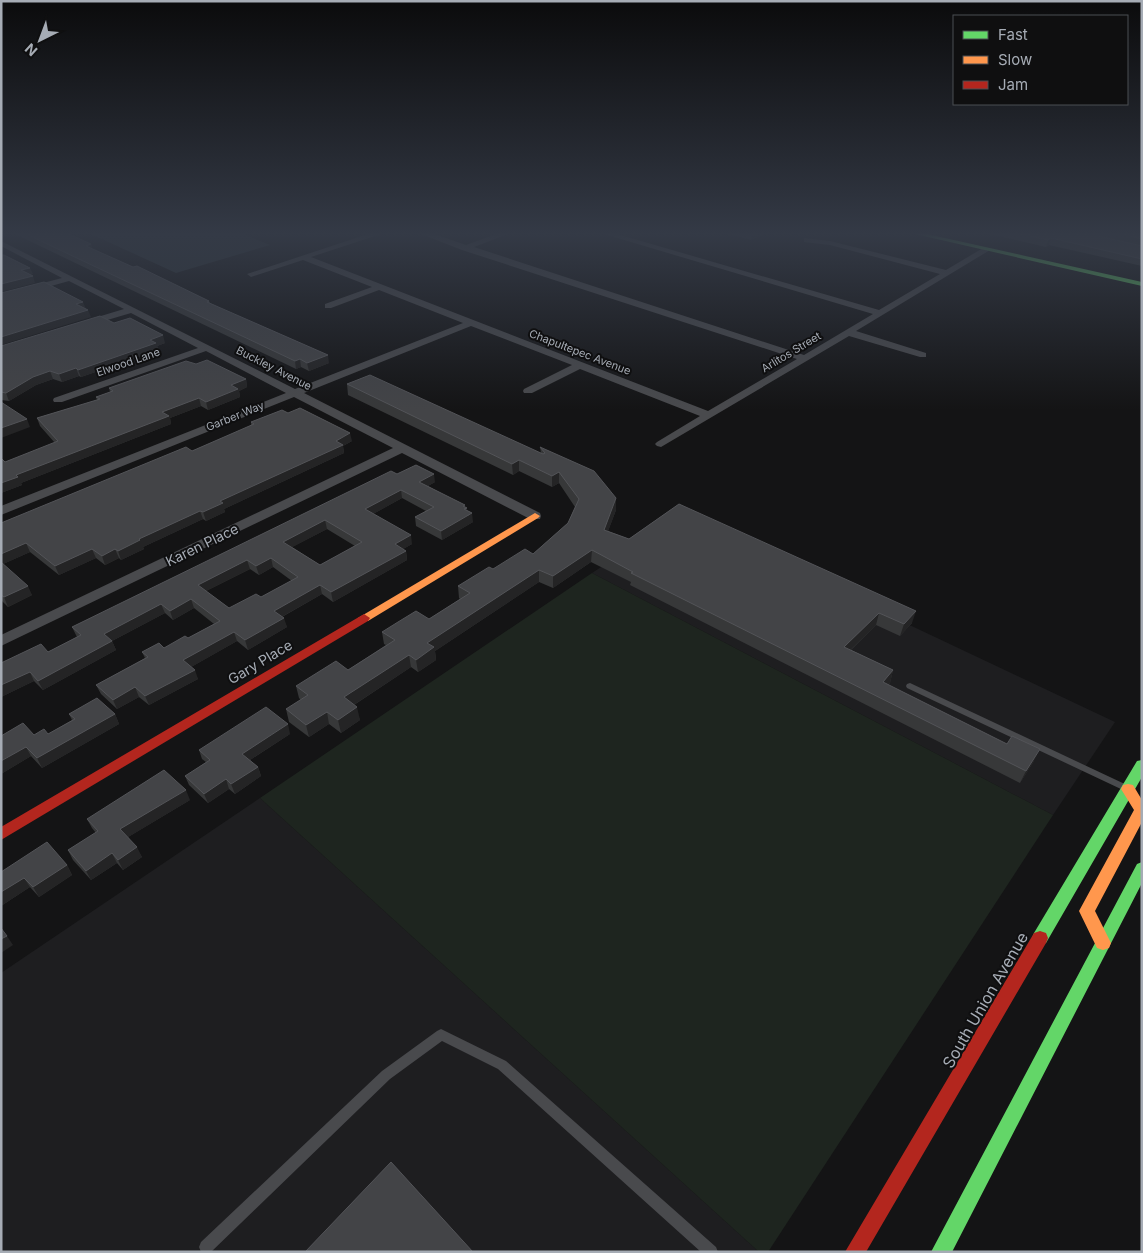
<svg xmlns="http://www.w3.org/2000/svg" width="1143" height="1253" viewBox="0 0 1143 1253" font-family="Inter,sans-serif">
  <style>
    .built { fill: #1e1e20 }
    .green { fill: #1e251f }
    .water { fill: #2c3539 }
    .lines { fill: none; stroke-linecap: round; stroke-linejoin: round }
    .lane { fill: #494a4d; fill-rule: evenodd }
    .street { fill: #494a4d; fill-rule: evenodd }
    .fast { fill: #63d668; fill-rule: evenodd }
    .slow { fill: #ff974d; fill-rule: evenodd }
    .jam { fill: #b3261e; fill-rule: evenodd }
    .wall { fill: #373839; fill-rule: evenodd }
    .shaded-wall { fill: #242425 }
    .building { fill: #434447; stroke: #535458; fill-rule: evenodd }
    .labels { text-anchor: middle; stroke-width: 4; stroke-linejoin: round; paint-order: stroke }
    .far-street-label { font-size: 11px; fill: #a6acb5; stroke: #0f0f10 }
    .street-label { font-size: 14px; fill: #a6acb5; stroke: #0f0f10 }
    .near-street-label { font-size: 16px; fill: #a6acb5; stroke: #0f0f10 }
  </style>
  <rect width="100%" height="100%" fill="#141415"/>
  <!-- built -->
  <path class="built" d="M679,516L1115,722L1053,815L592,573Z
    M260,798L759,1252H1V973Z"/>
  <!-- green -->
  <path class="green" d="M592,573L1053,815L768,1252H759L260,798Z"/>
  <!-- water -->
  <path class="water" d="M91,234H243L270,245L176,273Z"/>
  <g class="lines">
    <!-- lane -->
    <path class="lane" d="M910,683L1129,786L1131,788L1129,790L1126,791L1123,790L907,688L906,686L907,684Z
      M441,1029L506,1061L716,1247L718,1252H701L498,1069L442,1041L390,1079L211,1252H201L199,1247L201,1242L382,1071L437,1031Z"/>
    <!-- street -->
    <path class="street" d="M368,234H381L311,257L708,411L797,359L462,250L421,234H434L466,245L496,234H508L474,247L804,355L873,314L604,234H617L879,310L940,274L830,245L804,242V238L830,241L946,270L983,248L990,250L856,331L926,353V357H920L849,336L661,447L657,446L655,444L657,442L700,416L580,369L532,393H524L523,391L524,389L572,365L471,326L304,393L540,513L541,516L540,519H530L402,453L1,646V635L393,448L294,397L1,515V506L286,393L206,351L62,402H54L53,400L54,398L198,348L131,313L87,326H81V322L124,309L69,281L1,300V294L62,278L1,246V241L295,389L463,323L379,290L331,308H325V304L372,287L303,260L251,277L247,274Z"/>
    <!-- fast -->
    <path class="fast" d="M915,234H927L1142,282V286Z
      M1142,760V777L1046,943L1040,945L1034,943L1032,938L1034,933L1137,761Z
      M1142,862V883L952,1252H931L1137,864Z"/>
    <!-- slow -->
    <path class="slow" d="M535,513L540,516L538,518L368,621H360L358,618Z
      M1128,784L1133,785L1142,800V822L1095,911L1111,943L1109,948L1103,950L1097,948L1079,911L1134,810L1121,789L1123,785Z"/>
    <!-- jam -->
    <path class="jam" d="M364,614L370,618L368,621L1,840V827Z
      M1040,931L1046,933L1048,938L1046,943L866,1252H845L1034,933Z"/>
  </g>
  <!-- wall -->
  <path class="wall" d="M15,234H69L91,244L92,249L209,301L210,303L329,363L309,371L301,367L296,369Z
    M729,234H764L751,240Z
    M990,234H1090L1142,246V266L1049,245L1046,247Z
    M1092,234H1142V246Z
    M114,323L165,343L157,346L159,350L81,377L79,376L62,382L53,379L36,385L9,401L1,400V346Z
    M246,379L247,387L239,391L240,397L208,410L201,406L170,418L171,424L21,483L22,485L1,493L5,462L55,443L40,426L37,418L97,400L96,397L110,392L109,388Z
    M347,384L541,453L540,447L616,510L608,531L629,539L679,504L912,623L900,636L876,625L851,650L893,670L890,683L888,685L1034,761L1020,783L630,585L631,582L591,562L553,588L539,582L435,651L436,660L418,672L411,667L354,705L360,720L341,733L329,724L309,737L289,722L286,709L301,700L299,698L296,686L348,670L386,645L384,644L382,632L429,619L460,599L459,598L458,586L493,569L533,554L568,523L575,507L559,483L552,487L519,471L513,475L348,395Z
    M251,422L352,441L343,446L344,453L224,509L225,512L206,521L203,519L143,547L144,549L121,560L119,558L105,565L96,558L59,575L30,552L3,564L32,595L8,607L2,601H1V523L192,451L251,426Z
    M397,474L435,482L428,486L467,508V511L473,522L442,540L416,526L415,517L426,511L402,498L373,514L412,544L403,549L406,551L407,560L333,602L322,594L282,617L287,627L248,650L237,641L191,667L198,679L149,705L139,697L117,709L101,694L96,685L145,658L142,652L164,648L188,638L214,624L194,608L173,620L165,613L112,641L116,650L43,690L34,681L1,697V663L48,652L77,637L72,627ZM327,529L355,546L320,565L292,547ZM273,567L292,581L261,597L229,608L206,591L250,569L259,575Z
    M69,714H115L119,724L42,768L31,756L1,774L34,735L48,734L72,720Z
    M290,734L250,760L258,767L261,776L235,794L229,789L208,803L189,785L185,776L206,762L202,759L199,750Z
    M190,800L128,837L142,857L123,870L117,863L91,880L73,860L68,850L96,833L92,828L87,819Z
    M67,865L72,875L39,897L30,887L1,906V872Z"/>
  <!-- shaded-wall -->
  <path class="shaded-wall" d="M752,234H764L751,240Z
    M1051,238L1049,245L1046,247L1048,240Z
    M91,244L93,251L86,246Z
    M30,268L33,274L24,277L21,270Z
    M33,276L35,283L1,292V284Z
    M83,302L86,309L76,304Z
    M88,310L91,317L1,345V337Z
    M163,335L165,343L157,346L159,350L81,377L78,370L150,340Z
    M328,355L329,363L309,371L307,363Z
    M300,359L301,367L296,369L295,361Z
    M76,368L79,376L62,382L59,374Z
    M50,371L53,379L36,385L9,401L6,393L33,377Z
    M246,379L247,387L239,391L240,397L208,410L206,402L231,385Z
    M199,398L201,406L170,418L171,424L21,483L22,485L1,493V483L16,475L162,412Z
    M27,419L30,427L1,438V428Z
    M350,433L352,441L343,446L344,453L224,509L225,512L206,521L203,512L220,501L336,441Z
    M519,460V471L513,475L512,464Z
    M559,472V483L552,487V476Z
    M434,474L435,482L420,490L419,482Z
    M401,490L402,498L366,518L365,509Z
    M616,498V510L604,542V530Z
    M465,505L466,509L467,508L468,516L472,513L473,522L442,540L441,531L463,506Z
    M200,511L203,519L143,547L144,549L121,560L118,551L139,539Z
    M325,520L327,529L285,551L283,542Z
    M411,535L412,544L396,553L395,544Z
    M26,543L30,552L1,565V554Z
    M92,549L96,558L59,575L55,566Z
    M115,549L119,558L105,565L102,556Z
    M592,550L591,562L553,588V576Z
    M406,551L407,560L333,602L331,592Z
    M271,558L273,567L259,575L256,566Z
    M247,560L250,569L200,594L198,585Z
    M539,570V582L435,651L436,660L418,672L416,660L427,643Z
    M320,585L322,594L276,620L274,611Z
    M28,586L32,595L8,607L4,597Z
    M191,599L194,608L173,620L170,611Z
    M161,604L165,613L108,643L104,634Z
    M916,611L912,623L900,636L904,624Z
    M879,613L876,625L841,659L844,647Z
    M284,618L287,627L248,650L245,640Z
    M234,632L237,641L186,670L183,660Z
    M112,641L116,650L43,690L38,681Z
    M409,655L411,667L346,710L344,697Z
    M195,670L198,679L149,705L145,696Z
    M893,670L890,683L879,694L883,682Z
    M30,672L34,681L1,697V685Z
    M135,687L139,697L117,709L113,700Z
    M357,707L360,720L341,733L338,720Z
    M327,712L329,724L309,737L306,725Z
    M115,714L119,724L42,768L37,758Z
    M288,724L290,734L245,763L242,754Z
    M26,747L31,756L1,774V761Z
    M1040,749L1034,761L1020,783L1026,771Z
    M258,767L261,776L235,794L231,784Z
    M226,779L229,789L208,803L204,794Z
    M186,790L190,800L125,839L120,829Z
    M137,847L142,857L123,870L118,860Z
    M112,853L117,863L91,880L86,871Z
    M67,865L72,875L39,897L33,887Z
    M24,878L30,887L1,906V892Z
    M7,936L13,945L1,953V939Z"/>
  <!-- building -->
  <path class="building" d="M26,234H69L91,244L86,246L133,267L137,266L209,301L207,302L328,355L307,363L300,359L295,361Z
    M1021,234H1090L1142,246V259L1051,238L1048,240Z
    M1122,234H1142V239Z
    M1,255H4L30,268L21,270L33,276L1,284Z
    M44,282L83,302L76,304L88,310L1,337V293Z
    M100,316L114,323L130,318L163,335L150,340L156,343L78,370L76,368L59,374L50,371L33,377L6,393L1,392V346Z
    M207,360L246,379L231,385L238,389L206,402L199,398L162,412L169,416L16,475L18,477L1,483V458L5,462L58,441L37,418L100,399L96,397L113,391L109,388L186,361L196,364Z
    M370,375L543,454L545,453L540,447L594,471L616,498L604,530L629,539L679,504L916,611L904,624L879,613L844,647L893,670L883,682L1007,744L1012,736L1040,749L1026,771L631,573L633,572L592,550L553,576L539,570L427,643L434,647L416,660L409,655L344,697L357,707L338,720L327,712L306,725L286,709L308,695L296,686L336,661L348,670L395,640L382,632L398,622L416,611L429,619L470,593L458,586L489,567L493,569L525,549L533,554L568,523L579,499L559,472L552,476L519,460L512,464L347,384Z
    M1,402L27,419L1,428Z
    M300,408L350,433L336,441L343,445L220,501L223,503L203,512L200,511L139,539L140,540L118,551L115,549L102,556L92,549L55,566L26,543L1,554V523L186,447L192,451L254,424L251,422L282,410L288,413Z
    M416,465L434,474L419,482L465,505L463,506L467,508L464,509L472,513L441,531L415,517L434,507L401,490L365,509L411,535L395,544L406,551L331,592L320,585L274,611L284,618L245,640L234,632L183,660L195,670L145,696L135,687L113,700L96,685L148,657L142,652L159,643L164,648L185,636L188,638L220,621L191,599L170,611L161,604L104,634L112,641L38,681L30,672L1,685V663L41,644L48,652L81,635L72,627L391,471L397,474ZM325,520L362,542L320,565L283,542ZM271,558L298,577L261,597L256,594L229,608L198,585L247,560L256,566Z
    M1,562L28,586L4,597L1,595Z
    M97,698L115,714L37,758L26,747L1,761V736L23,723L34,735L44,729L48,734L75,719L69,714Z
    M266,707L288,724L242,754L258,767L231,784L226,779L204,794L185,776L210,760L199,750Z
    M164,770L186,790L120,829L137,847L118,860L112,853L86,871L68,850L98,831L87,819Z
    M47,842L67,865L33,887L24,878L1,892V872Z
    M1,928L7,936L1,939Z
    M391,1162L473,1252H305Z"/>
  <!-- sky -->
  <linearGradient id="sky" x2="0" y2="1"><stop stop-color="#0b0b0c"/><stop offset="0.57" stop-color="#343a46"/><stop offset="1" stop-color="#343a46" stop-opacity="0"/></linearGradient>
  <rect width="1143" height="410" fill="url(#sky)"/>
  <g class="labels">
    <!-- far-street labels -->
    <g class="far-street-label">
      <text transform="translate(580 352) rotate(21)" y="4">Chapultepec Avenue</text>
      <text transform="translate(791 352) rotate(-31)" y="4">Arlitos Street</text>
      <text transform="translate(128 362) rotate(-19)" y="4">Elwood Lane</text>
      <text transform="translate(274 368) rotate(27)" y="4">Buckley Avenue</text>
      <text transform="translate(235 416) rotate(-22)" y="4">Garber Way</text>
    </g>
    <!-- street labels -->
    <g class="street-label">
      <text transform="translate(202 545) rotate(-26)" y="5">Karen Place</text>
      <text transform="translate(260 662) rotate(-31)" y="5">Gary Place</text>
    </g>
    <!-- near-street labels -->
    <g class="near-street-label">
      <text transform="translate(985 1000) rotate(-60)" y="6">South Union Avenue</text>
    </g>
  </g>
  <!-- border -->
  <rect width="1143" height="1253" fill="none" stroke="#a6acb5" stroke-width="5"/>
  <!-- legend -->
  <rect x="953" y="15" width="175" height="90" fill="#0f0f10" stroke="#4b4e52"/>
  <rect x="963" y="31" width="25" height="8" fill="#63d668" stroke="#4b4e52"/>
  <text x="998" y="40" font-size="15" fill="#a6acb5">Fast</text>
  <rect x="963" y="56" width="25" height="8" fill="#ff974d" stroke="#4b4e52"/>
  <text x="998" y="65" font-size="15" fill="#a6acb5">Slow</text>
  <rect x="963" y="81" width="25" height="8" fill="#b3261e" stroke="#4b4e52"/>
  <text x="998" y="90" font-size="15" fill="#a6acb5">Jam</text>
  <!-- north arrow -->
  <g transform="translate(40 40) rotate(222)" stroke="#0f0f10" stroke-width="4" paint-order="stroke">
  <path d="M0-4L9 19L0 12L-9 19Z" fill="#a6acb5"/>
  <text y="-8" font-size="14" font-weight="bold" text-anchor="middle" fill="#a6acb5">N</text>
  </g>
</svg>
